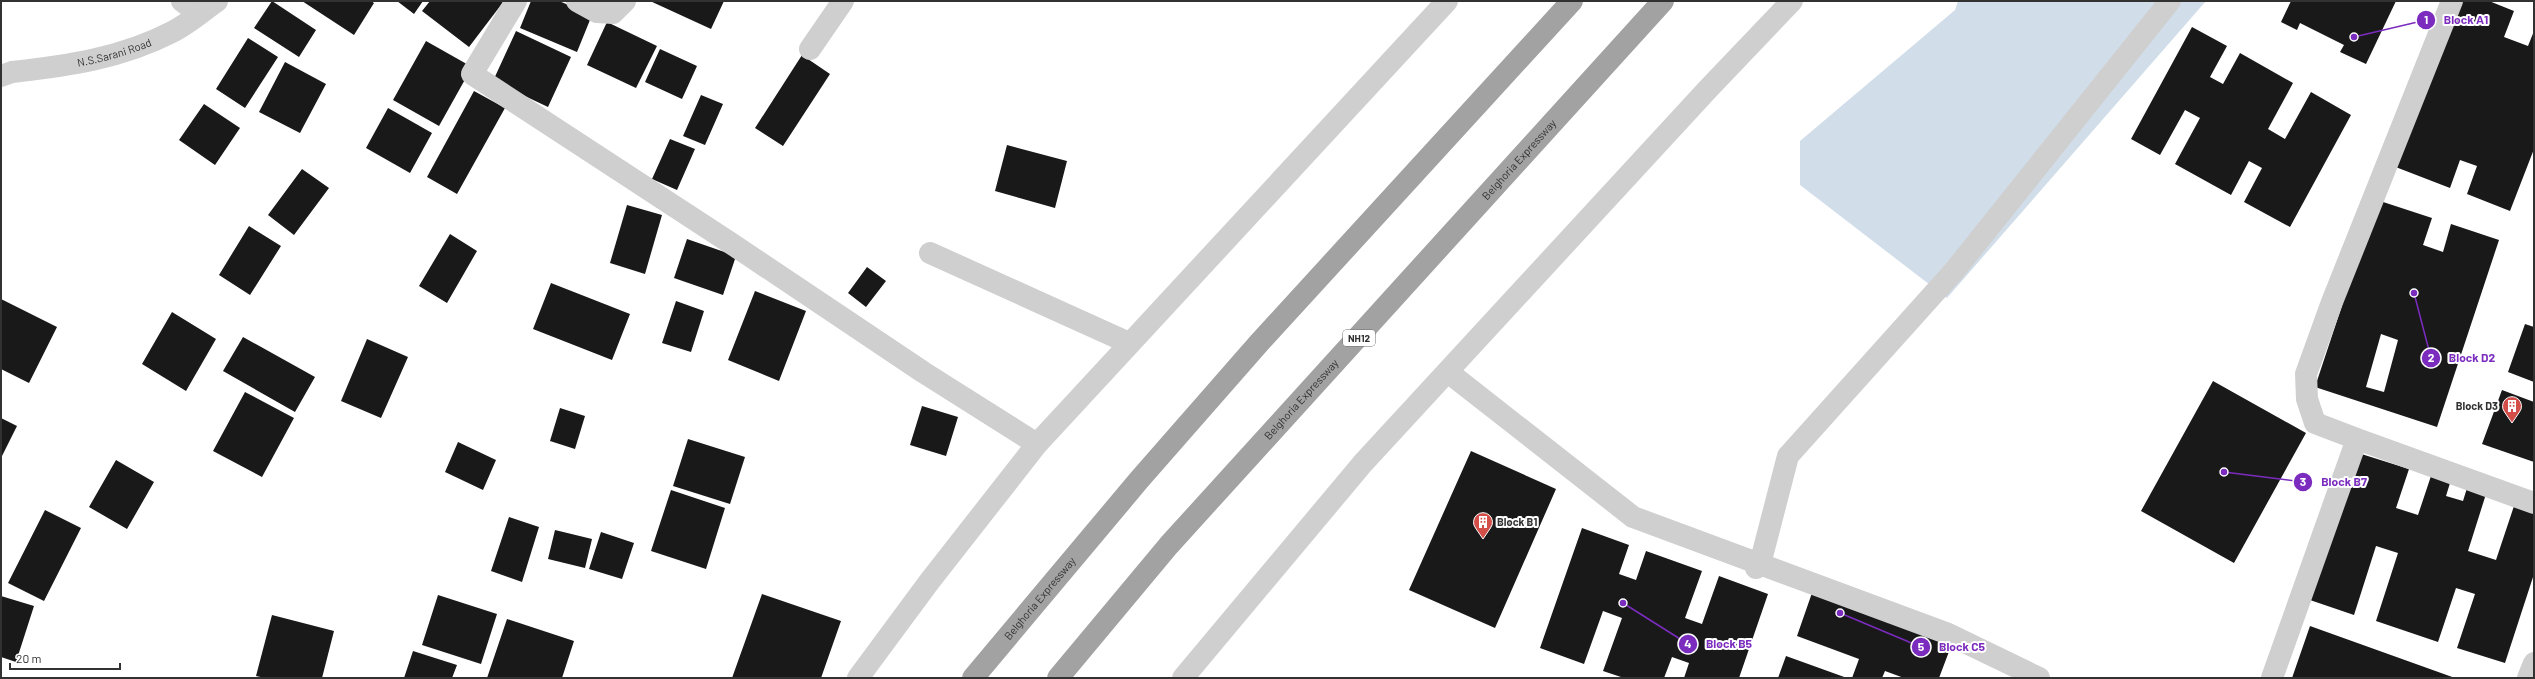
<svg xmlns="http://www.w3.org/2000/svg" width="2535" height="679" viewBox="0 0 2535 679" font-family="Barlow,sans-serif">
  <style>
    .water { fill: #d1deea }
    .building { fill: #191919; fill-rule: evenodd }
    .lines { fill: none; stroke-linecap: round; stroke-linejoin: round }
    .minor { stroke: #cfcfcf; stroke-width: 22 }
    .tertiary { stroke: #cfcfcf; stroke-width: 22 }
    .trunk { stroke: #a2a2a2; stroke-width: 22 }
    .labels { text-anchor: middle; stroke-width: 4; stroke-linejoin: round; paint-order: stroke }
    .shield { fill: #fff; stroke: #707070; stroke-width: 1 }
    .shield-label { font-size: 10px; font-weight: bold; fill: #323232 }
    .street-label { font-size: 11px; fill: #323232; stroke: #fff }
    .poi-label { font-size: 11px; font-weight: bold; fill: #323232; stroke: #fff; text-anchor: end }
    .leader { fill: none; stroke: #7b2cbf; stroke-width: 1.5 }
    .callout-dot { fill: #7b2cbf; stroke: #fff; stroke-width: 1.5 }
    .mark-label { font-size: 12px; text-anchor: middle; font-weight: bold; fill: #fff }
    .callout-label { font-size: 12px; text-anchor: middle; font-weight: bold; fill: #7b2cbf; stroke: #fff; stroke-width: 4; stroke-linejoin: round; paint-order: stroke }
  </style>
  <rect width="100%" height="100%" fill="#fff"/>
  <!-- water -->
  <path class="water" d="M1958,1H2206L1947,298L1800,185V141L1955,10Z"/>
  <!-- building -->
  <path class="building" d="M272,1L316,30L299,57L254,28Z
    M302,1H371L374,3L354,35Z
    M397,1H423L414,14Z
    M430,1H504L469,47L422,11Z
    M531,1H559L592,15L577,52L520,28Z
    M650,1H724L711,29Z
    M2291,1H2396L2366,64L2340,52L2344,45L2300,23L2297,30L2281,22Z
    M2456,1H2489L2514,11L2504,37L2528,46L2534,31V149L2510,211L2467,194L2477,166L2460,160L2450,188L2393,166Z
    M607,22L657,46L636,88L587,65Z
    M2192,27L2227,46L2210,77L2223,84L2240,53L2293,83L2268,129L2285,139L2311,92L2351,115L2290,227L2244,202L2262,168L2249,161L2231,195L2175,164L2200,118L2185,110L2160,155L2131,139Z
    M516,31L571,57L548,107L493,81Z
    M248,38L278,57L245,108L216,89Z
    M426,41L472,67L439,126L393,100Z
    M660,49L697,66L682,99L645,82Z
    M802,55L830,74L783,146L755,128Z
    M285,62L326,84L300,133L259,112Z
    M474,91L505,108L457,194L427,177Z
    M701,95L723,104L705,145L683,136Z
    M204,104L240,128L215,165L179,140Z
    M388,108L432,133L410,173L366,148Z
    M670,139L695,149L677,190L652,179Z
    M1007,145L1067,161L1055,208L995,191Z
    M302,169L329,188L294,235L268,215Z
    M2377,200L2432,218L2423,245L2443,252L2451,224L2499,240L2437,427L2315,387ZM2381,334L2398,340L2384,392L2366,387Z
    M627,205L662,215L645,274L610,263Z
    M249,226L281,246L250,295L219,275Z
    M450,234L477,251L447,303L419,286Z
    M687,239L736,256L723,295L674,278Z
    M867,267L886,281L866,307L848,293Z
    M551,283L630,314L612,360L533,329Z
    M755,291L806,311L779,381L728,360Z
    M1,299L57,327L29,383L1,369Z
    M676,301L704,311L691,352L662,343Z
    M172,312L216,339L186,391L142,364Z
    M2525,324L2534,327V382L2508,372Z
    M243,337L315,377L295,412L223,371Z
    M367,339L408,357L381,418L341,401Z
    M2213,381L2306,433L2234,563L2141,511Z
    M2502,390L2534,402V462L2482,444Z
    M245,392L294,418L262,477L213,451Z
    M922,406L958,417L946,456L910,445Z
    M560,408L585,416L575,449L550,441Z
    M1,418L17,426L1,458Z
    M688,439L745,457L730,504L673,486Z
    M458,442L496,460L483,490L445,472Z
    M1471,451L1556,489L1495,628L1409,590Z
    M2355,452L2409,469L2396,508L2418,515L2431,476L2450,483L2446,496L2463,501L2467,488L2486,494L2468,551L2496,560L2515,503L2534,510V574L2505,663L2457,648L2475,594L2456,588L2438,642L2376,621L2398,553L2376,546L2354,615L2307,599Z
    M116,460L154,482L127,529L89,507Z
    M671,490L725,508L706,569L651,551Z
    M45,510L81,528L44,601L8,583Z
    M509,517L539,527L522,582L491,571Z
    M1582,528L1629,545L1619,574L1636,580L1646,551L1702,571L1685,618L1702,624L1719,576L1768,594L1739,678H1684L1689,663L1672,657L1664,678H1624L1603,671L1622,618L1603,611L1584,664L1540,648Z
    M555,530L592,539L585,568L548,559Z
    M601,532L634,543L622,579L589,569Z
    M1813,590L1953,641L1939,678H1904L1885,671L1882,678H1852L1859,659L1797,636Z
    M762,594L841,621L821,678H732Z
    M438,595L497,614L481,664L422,645Z
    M1,596L34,606L16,662L1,657Z
    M272,615L334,631L322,678H265L256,676Z
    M507,619L574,641L562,678H487Z
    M2310,626L2455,678H2292Z
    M413,651L457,665L452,678H404Z
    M1786,656L1847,678H1778Z"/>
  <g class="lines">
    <!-- minor -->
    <path class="minor" d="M182,1L199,14
      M516,1L472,74L732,244L923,372L1037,444
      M577,1L597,12L613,13L625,1
      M810,49L843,1
      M930,253L1129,343
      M1448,372L1633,517L1946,633L2039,678
      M2357,439L2534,503
      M1756,568L1760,564L1788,456L1955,270L2170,1
      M2272,678L2357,439L2315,423L2307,399L2306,374L2332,302L2452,1
      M2528,678L2534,663"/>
    <!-- tertiary -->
    <g class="tertiary">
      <path id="s1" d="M1,76L12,72C67,66 122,58 172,32C188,24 203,11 217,1"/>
      <path d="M858,678L929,582L1037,444L1447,1"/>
      <path d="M1183,678L1363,463L1708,89L1792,1"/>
    </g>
    <!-- trunk -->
    <g class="trunk">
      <path id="s2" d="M973,678L1139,480L1259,343L1572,1"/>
      <path id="s3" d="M1058,678L1169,545L1663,1"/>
    </g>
  </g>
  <!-- icons -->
  <defs>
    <symbol id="building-pin" viewBox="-11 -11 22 30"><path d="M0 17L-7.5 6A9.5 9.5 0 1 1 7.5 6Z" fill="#d44e49" stroke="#fff"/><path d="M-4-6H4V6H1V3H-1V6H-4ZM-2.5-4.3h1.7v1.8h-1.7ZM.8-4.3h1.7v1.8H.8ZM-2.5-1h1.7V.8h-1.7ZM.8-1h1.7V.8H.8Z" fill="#fff"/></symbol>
  </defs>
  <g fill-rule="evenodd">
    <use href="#building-pin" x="2501" y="395" width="22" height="30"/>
    <use href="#building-pin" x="1472" y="511" width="22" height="30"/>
  </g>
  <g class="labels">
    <!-- shield labels -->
    <rect class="shield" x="1343" y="330" width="32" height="16" rx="3"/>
    <g class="shield-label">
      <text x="1359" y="342">NH12</text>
    </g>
    <!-- street labels -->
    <g class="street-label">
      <text dy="4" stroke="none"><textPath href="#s1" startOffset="116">N.S.Sarani Road</textPath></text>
      <text dy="4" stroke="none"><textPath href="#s3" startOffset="694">Belghoria Expressway</textPath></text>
      <text dy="4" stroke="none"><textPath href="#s3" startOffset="370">Belghoria Expressway</textPath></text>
      <text dy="4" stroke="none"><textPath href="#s2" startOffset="104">Belghoria Expressway</textPath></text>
    </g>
    <!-- poi labels -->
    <g class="poi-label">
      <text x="2498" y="410">Block D3</text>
      <text x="1497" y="526" text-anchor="start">Block B1</text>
    </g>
  </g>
  <!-- callouts -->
  <path class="leader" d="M2354 37L2426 20M2414 293L2431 358M2224 472L2303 482M1623 603L1688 644M1840 613L1921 647"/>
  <g class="callout-dot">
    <circle cx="2354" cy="37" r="4"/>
    <circle cx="2414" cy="293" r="4"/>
    <circle cx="2224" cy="472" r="4"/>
    <circle cx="1623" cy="603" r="4"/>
    <circle cx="1840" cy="613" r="4"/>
    <circle cx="2426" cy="20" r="10"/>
    <circle cx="2431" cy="358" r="10"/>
    <circle cx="2303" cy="482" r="10"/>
    <circle cx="1688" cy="644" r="10"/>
    <circle cx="1921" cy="647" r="10"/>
  </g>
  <g class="mark-label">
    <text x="2426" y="24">1</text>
    <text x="2431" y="362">2</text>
    <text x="2303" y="486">3</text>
    <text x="1688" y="648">4</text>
    <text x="1921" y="651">5</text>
  </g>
  <g class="callout-label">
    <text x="2466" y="24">Block A1</text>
    <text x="2472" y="362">Block D2</text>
    <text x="2344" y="486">Block B7</text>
    <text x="1729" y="648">Block B5</text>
    <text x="1962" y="651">Block C5</text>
  </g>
  <!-- border -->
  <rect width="2535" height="679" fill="none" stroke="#323232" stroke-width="4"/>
  <!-- scale -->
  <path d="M10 663v6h110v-6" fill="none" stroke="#323232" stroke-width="2"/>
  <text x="16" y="663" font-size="12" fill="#323232" stroke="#ffffff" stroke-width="3" paint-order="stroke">20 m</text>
</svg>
